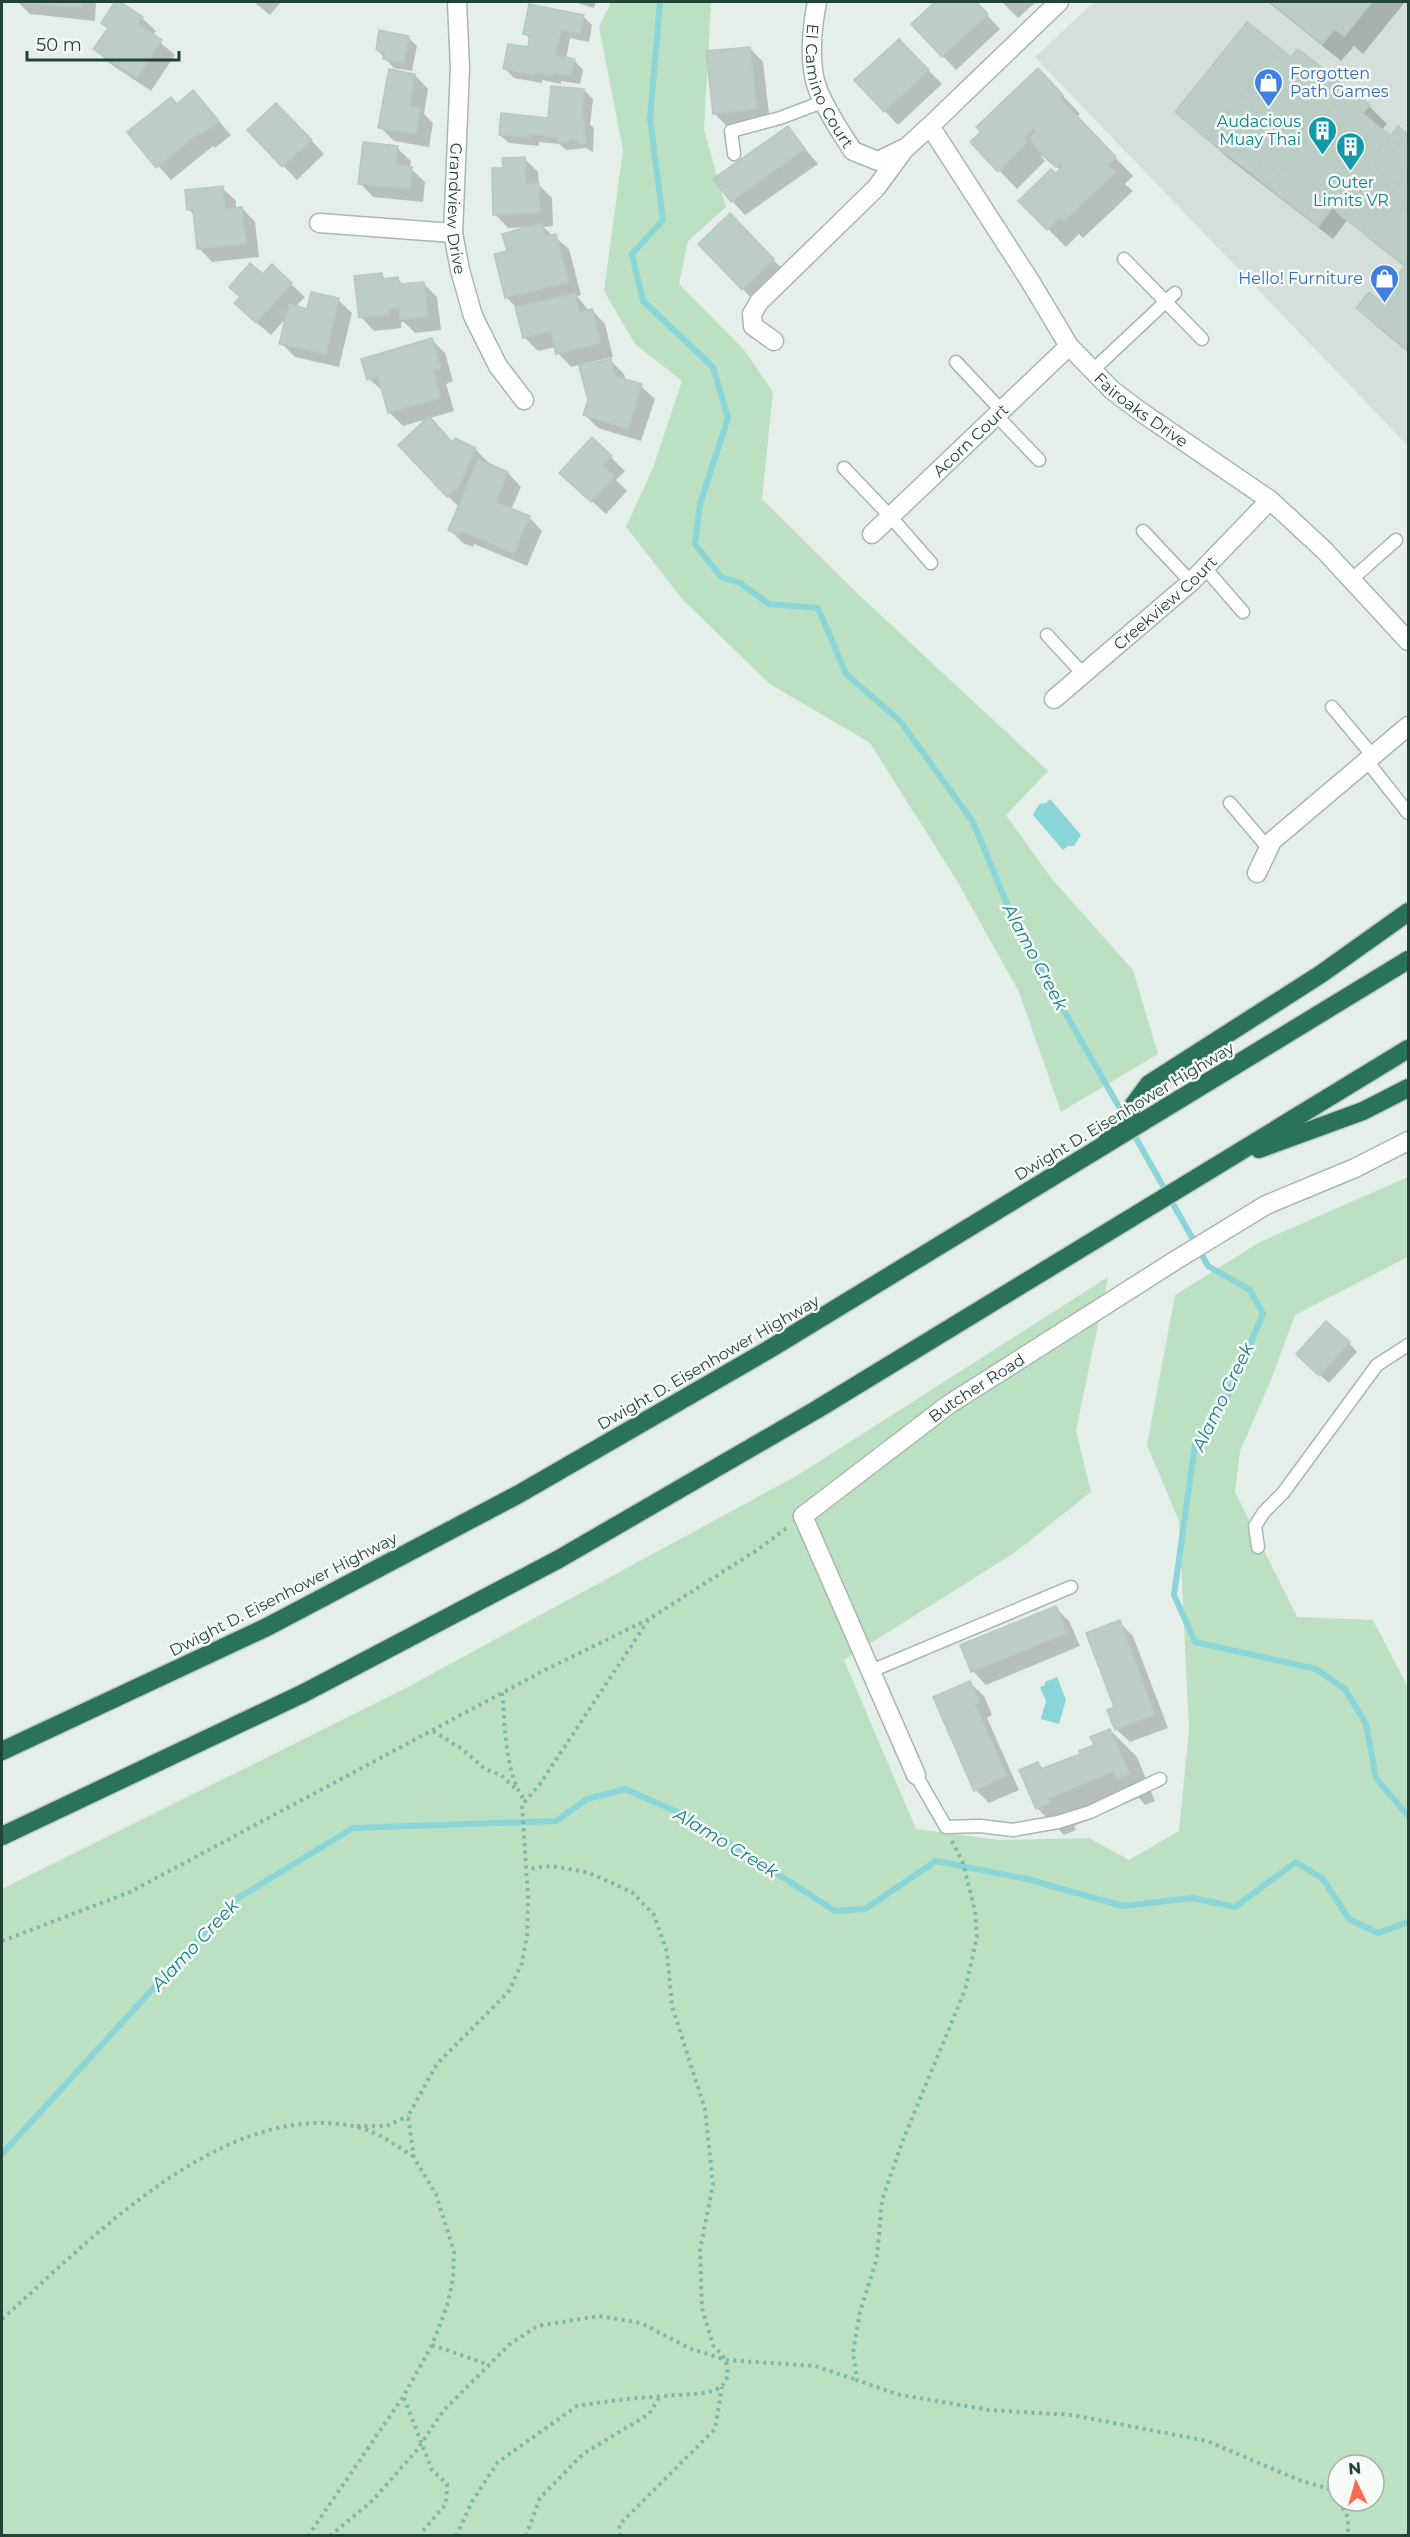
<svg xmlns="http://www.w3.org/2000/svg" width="1410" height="2537" viewBox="0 0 1410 2537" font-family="Montserrat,sans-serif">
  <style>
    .built { fill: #d3dfd8 }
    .green { fill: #bce1c2; fill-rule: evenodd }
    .water { fill: #89d5d8 }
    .shadow { fill: #0003 }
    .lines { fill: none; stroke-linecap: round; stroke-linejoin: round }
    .stream { stroke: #89d5d8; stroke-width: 6 }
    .building { fill: #bccdc5; stroke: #b6c9bf; stroke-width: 1.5 }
    .service-casing { stroke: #a7b8b0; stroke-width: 15 }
    .minor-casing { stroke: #a7b8b0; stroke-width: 21 }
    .tertiary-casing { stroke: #a7b8b0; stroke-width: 21 }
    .motorway-casing { stroke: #c1cac7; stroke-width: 21 }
    .path { stroke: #83b59f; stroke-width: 4; stroke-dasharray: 3 4.5; stroke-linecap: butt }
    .service { stroke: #fff; stroke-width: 12 }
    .minor { stroke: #fff; stroke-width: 18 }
    .tertiary { stroke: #fff; stroke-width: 18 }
    .motorway { stroke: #2b725b; stroke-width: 18 }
    .labels { text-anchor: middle; stroke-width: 5; stroke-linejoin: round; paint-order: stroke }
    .shop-label { font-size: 16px; fill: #366cbe; stroke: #f6fbf8; text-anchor: start }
    .street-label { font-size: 16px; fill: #224336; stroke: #f6fbf8 }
    .culture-label { font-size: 16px; fill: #0d838f; stroke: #f6fbf8; text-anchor: end }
    .water-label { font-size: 18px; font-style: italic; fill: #167f84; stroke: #f6fbf8 }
  </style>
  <rect width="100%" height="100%" fill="#e5efe9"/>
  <!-- built -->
  <path class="built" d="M1094,2H1408V446L1035,57Z"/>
  <!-- green -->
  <path class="green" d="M611,2H711L704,130L726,207L688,241L679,284L745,351L773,392L762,499L859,595L1048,771L1006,815L1052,879L1133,970L1158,1054L1061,1112L1019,992L957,881L870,743L770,684L683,600L626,527L653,468L682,381L635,344L604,291L623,150L599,27Z
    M1408,1177V1257L1295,1315L1271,1380L1240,1451L1235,1492L1297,1617L1373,1620L1408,1687V2535L2,2536V1889L404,1689L798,1475L1108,1277L1076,1430L1091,1492L1014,1553L844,1660L916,1829L1000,1840L1089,1838L1129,1860L1179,1831L1189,1729L1179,1521L1147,1445L1175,1295L1260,1242ZM1338,2465H1374V2501H1338Z"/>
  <!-- water -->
  <path class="water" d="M1050,799L1081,835L1074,846H1068L1063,850L1033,815L1039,804L1046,803Z
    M1057,1677L1066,1700L1059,1724L1041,1719L1046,1701L1040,1687L1045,1685V1682Z"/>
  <!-- shadow -->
  <path class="shadow" d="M18,2H96L95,21L30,14Z
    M117,2L142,18L156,31L153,36L175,55L151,91L109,63L95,49L109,29L103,23Z
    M254,2H281L270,15Z
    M574,2H596L594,8Z
    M937,2H975L1000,29L956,70L913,24Z
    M1002,2H1036L1018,18Z
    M1268,2H1405L1363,54L1354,46L1341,61Z
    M583,16L592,25L589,42L570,38L566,59L575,61L583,70L580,84L561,81V84L542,80V83L514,78L505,69L529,49L531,40L524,33Z
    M408,37L417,46L412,71L394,68L377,50Z
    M899,41L942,84L898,125L885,111Z
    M750,48L763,62L770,122L728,127L714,113Z
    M1292,60L1369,106L1387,124L1382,130L1391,137L1398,128L1408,136V352L1376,326L1358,308L1379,302L1406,268L1347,220L1333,239L1228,158L1177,112Z
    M415,75L428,89L424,114L433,123L429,147L394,141L380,127Z
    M1056,88L1080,114L1077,117L1133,176L1125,184L1133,191L1083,238L1079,234L1066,247L1020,201L1061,171L1043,154L1041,156L1045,161L1017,189L972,142Z
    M584,90L593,99L590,125L594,128L593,152L586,148L567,150L559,144L539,142V146L509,143L500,135L550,119Z
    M193,92L231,135L215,148L213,146L171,180L129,133L177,105Z
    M290,118L324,154L297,180L249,130Z
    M788,128L818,164L745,215L732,201Z
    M397,148L411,161L410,168L425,182L423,202L373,197L360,183Z
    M525,159L538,172L539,185L552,198L553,226L543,227L569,249L581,295L577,296L589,311L592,310L605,324L613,357L571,367L558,353L556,347L538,351L524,337L517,308L507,298L508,252L528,227L508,228L495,214L504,169Z
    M222,188L236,201V209L242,208L255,222L259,257L212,262L199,248L196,217L188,209Z
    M743,228L786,273L756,303L700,244Z
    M381,275L387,280L397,278L404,285L423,283L437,297L441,330L415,333L404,322H401V328L374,331L361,317Z
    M291,284L305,297L295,307L308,310L338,300L352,313L339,367L295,357L281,343L288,316L271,335L250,317Z
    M432,340L445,353L453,381L446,384L454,411L403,426L389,412L384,392L369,379Z
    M610,360L624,374L626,381L641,386L655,399L641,441L598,428L585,415Z
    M592,439L625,471L616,480L627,491L606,514L575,486Z
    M456,440L476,450L489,463L488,465L508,473L521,487L511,510L529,517L542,531L527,566L474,544L473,547L463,543L450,530L459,507L448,496Z
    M1349,1343L1357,1352L1329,1383L1306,1363Z
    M1056,1608L1069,1621L1080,1646L986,1685L973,1671Z
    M1119,1622L1133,1636L1168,1728L1130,1742L1116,1729Z
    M970,1683L984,1696L992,1715L987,1718L1019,1790L989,1803L976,1790Z
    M1110,1730L1137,1757L1155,1801L1145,1805L1139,1798L1074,1826L1076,1830L1064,1835L1037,1808L1038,1763L1044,1770L1082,1754L1096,1746Z"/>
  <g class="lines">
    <!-- stream -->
    <path class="stream" d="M660,2L650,119L663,220L632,254L643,301L713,367L728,418L700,504L695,544L721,577L740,583L769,604L818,608L846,674L900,721L973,822L1017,928L1123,1114
      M1132,1131L1208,1266L1250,1290L1263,1314L1225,1402L1195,1445L1174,1595L1195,1642L1316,1669L1345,1689L1366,1724L1376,1778L1408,1816
      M2,2154L233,1901L353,1828L556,1821L587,1799L625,1789L691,1818L835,1911L865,1909L936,1861L1027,1879L1123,1906L1193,1898L1235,1907L1296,1862L1323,1879L1349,1919L1378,1933L1408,1922"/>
  </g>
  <!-- building -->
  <path class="building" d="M17,2H82V8Z
    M115,2H120L143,17L138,24L162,40L137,78L93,49L108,28L101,23Z
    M935,2H976L988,14L942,57L911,24Z
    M1270,2H1372L1344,37L1335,29L1322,44Z
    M529,4L584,15L580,34L561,30L556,55L575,59L571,76L553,73L552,76L534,72L533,75L503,69L508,44L528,47L530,35L523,34Z
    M1247,22L1280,48L1208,140L1175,112Z
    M379,30L409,36L404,63L383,59L385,52L376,50Z
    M899,39L929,70L884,112L854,80Z
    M750,47L757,109L713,114L706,51Z
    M1280,48L1291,57L1298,49L1330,74L1252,174L1208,140Z
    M1038,68L1063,95L1060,98L1116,157L1108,165L1116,172L1064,221L1060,217L1047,230L1018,201L1051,169L1056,173L1063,166L1060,163L1056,167L1043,156L1029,138L1037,131L1034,128L1024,137L1028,142L998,172L970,142L981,132L976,127Z
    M389,69L415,74L410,106L420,108L416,134L378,128Z
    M1330,74L1347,87L1268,187L1252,174Z
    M551,86L584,89L582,118H585L584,133L587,141L584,144H579L576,140H569L568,143L557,142V139L549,136L531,134L530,138L499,135L501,113L548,118Z
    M1347,87L1370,105L1363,113L1377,125L1305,216L1268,187Z
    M193,90L219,121L201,135L199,133L156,168L127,132L171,97L177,104Z
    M276,103L312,140L282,167L247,130Z
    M1377,125L1390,135L1318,227L1305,216Z
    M788,126L805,149L731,202L713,179Z
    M1398,126L1407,133L1341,216L1333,208Z
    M1407,133L1408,134V172L1361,231L1341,216Z
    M363,142L398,146L396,165L412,167L410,189L358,184Z
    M525,157L526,184L539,183L540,213L493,215L492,168H503L502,158Z
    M1408,172V203L1375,243L1361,231Z
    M223,186L225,209L242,207L246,244L197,249L193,209L187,210L185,190Z
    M1408,203V262L1405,266L1375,243Z
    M730,213L774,259L742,290L698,244Z
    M542,223L545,236L556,234L569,282L505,298L494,254L507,251L502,234Z
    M1408,262V351L1356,308L1369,292L1379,300Z
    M250,263L263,274L272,264L292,283L256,323L234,303L240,297L229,287Z
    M382,273L383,279L398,277L399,284L424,282L428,317L400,320L399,308L388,309L389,315L359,318L354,276Z
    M311,292L339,298L326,354L279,344L289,304L307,309Z
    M575,293L580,312L592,309L601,343L556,354L551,331L523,338L515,307Z
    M432,338L441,368L433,370L441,398L388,413L378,377L367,380L361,359Z
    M611,359L615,376L642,384L628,429L583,415L588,400L579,366Z
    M429,416L453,443L455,438L476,448L459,486L447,497L398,445Z
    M592,437L612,456L603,466L615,476L591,502L559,473Z
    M478,459L508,472L496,502L530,516L514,554L461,531L459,535L448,530Z
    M1326,1321L1350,1342L1319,1376L1296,1354Z
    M1056,1606L1067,1633L971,1672L960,1645Z
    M1120,1620L1155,1715L1115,1730L1107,1710L1114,1707L1086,1633Z
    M970,1681L980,1702L975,1704L1007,1776L974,1791L933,1697Z
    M1110,1729L1130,1774L1117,1779L1114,1771L1048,1799L1050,1803L1036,1809L1019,1770L1038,1762L1041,1769L1080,1754L1079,1751L1094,1745L1090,1737Z"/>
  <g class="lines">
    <defs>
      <path id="service" d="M734,154L731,131L780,118L825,101
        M1124,259L1202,339
        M956,362L1001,410
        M1093,370L1175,293
        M997,416L1039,460
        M844,468L890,516L931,563
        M1143,531L1191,582
        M1205,568L1243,612
        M1351,580L1396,540
        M1047,635L1083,674
        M1332,707L1373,756
        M1367,761L1408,813
        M1230,803L1268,848
        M1258,1547L1255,1526L1264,1512L1283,1493L1377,1365L1408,1345
        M871,1671L1071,1587
        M916,1775L946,1827L980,1826L1013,1830L1058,1822L1090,1812L1160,1779"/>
      <g id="minor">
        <path id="s1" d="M457,2L460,68L453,233L460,270L473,316L498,366L524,400"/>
        <path id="s2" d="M817,2C812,27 808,65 818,90C826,110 841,133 853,151L878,161L907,147L930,126L1059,2"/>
        <path id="s3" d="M930,126L1030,281L1069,346L1112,390L1141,412L1270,500L1324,550L1408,641"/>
        <path d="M319,223L453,233"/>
        <path d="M774,341L753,326L752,314L759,302L876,188L904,150"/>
        <path id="s4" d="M872,534L1069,346"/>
        <path id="s5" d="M1054,699L1191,582L1270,500"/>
        <path d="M1257,873L1272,841L1408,726"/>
        <path d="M803,1516L916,1775"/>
      </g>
      <g id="tertiary">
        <path id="s6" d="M803,1516L948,1405L1176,1260L1266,1205L1355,1168L1408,1141"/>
      </g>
      <path id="motorway" d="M1107,1141L1149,1084L1321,974L1408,912
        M1259,1149L1363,1111L1408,1088
        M2,1751L267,1627L519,1494L768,1350L1408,960
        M2,1836L304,1693L559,1559L816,1410L1408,1049"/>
    </defs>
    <!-- service casing -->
    <use href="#service" class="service-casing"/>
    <!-- minor casing -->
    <use href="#minor" class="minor-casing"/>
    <!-- tertiary casing -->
    <use href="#tertiary" class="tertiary-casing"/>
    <!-- motorway casing -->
    <use href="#motorway" class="motorway-casing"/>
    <!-- path -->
    <path class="path" d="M502,1693C506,1727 504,1773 525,1801
      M433,1731L462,1749L485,1769L501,1775L516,1789
      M952,1841L963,1863L975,1911L977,1937L965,1990L903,2140L882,2200L877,2258L860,2312L853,2353L857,2380L896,2394L989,2410L1072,2415L1207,2441L1299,2480L1333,2490L1338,2500
      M2,1941L130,1892L543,1671L649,1619L760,1548L788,1527
      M357,2126H387L408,2116
      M2,2319C92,2239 221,2101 353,2126C375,2130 396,2145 414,2157
      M432,2345L489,2365
      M404,2398L432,2470L447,2484L446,2504L421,2533L422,2536
      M1339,2501L1348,2518V2536
      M308,2536L403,2397L432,2345L447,2306L453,2279L454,2252L436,2194L414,2158L408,2116L437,2064L509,1991L522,1963L527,1935L528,1898L522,1805L540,1784L649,1619
      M330,2536L372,2501L417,2450L443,2411L509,2345L537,2326L599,2316L641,2323L689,2348L726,2360L815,2366L857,2380
      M456,2536L473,2500L498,2462L577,2406L625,2399L706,2393L722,2387L728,2376L726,2360L713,2345L702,2308L700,2250L713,2184L705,2109L672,2006L667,1952L654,1915L632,1892L589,1873L565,1868L550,1866L528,1869
      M526,2536L540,2498L583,2454L649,2414L660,2396
      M620,2536L619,2525L715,2429L722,2387"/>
    <!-- service -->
    <use href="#service" class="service"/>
    <!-- minor -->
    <use href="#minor" class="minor"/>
    <!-- tertiary -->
    <use href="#tertiary" class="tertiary"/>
    <!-- motorway -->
    <use href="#motorway" class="motorway"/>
  </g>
  <!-- icons -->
  <defs>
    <symbol id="shop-pin" viewBox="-11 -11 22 30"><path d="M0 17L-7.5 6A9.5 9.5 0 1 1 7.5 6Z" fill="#3f7fe0" stroke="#f6fbf8"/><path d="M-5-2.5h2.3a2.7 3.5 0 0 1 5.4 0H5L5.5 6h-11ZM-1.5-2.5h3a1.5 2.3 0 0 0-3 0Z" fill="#fff"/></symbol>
    <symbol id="building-pin" viewBox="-11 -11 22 30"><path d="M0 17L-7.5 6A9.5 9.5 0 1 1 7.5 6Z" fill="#0f9aa8" stroke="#f6fbf8"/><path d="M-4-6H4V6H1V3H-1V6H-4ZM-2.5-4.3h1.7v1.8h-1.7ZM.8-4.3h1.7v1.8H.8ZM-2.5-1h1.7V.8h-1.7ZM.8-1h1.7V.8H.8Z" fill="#fff"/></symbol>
  </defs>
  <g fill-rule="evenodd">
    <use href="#shop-pin" x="1252" y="66" width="33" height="45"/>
    <use href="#building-pin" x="1306" y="114" width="33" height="45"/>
    <use href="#building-pin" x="1334" y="130" width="33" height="45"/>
    <use href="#shop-pin" x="1368" y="262" width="33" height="45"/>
  </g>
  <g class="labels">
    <!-- shop labels -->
    <g class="shop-label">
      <text x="1290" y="79">Forgotten<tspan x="1290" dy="18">Path Games</tspan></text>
      <text x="1363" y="284" text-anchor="end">Hello! Furniture</text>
    </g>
    <!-- street labels -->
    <g class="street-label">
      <text dy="6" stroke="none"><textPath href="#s2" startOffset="88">El Camino Court</textPath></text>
      <text dy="6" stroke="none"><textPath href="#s1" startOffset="207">Grandview Drive</textPath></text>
      <text dy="6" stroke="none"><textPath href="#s3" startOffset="357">Fairoaks Drive</textPath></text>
      <text dy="6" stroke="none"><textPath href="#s4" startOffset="136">Acorn Court</textPath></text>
      <text dy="6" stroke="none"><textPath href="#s5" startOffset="147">Creekview Court</textPath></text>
      <text transform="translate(1124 1111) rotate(-31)" y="6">Dwight D. Eisenhower Highway</text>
      <text transform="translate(708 1362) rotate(-30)" y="6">Dwight D. Eisenhower Highway</text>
      <text dy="6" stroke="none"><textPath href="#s6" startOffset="216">Butcher Road</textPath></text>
      <text transform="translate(283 1594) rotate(-27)" y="6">Dwight D. Eisenhower Highway</text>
    </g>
    <!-- culture labels -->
    <g class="culture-label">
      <text x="1301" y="127">Audacious<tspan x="1301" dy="18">Muay Thai</tspan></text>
      <text x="1351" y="188" text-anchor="middle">Outer<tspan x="1351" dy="18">Limits VR</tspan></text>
    </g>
    <!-- water labels -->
    <g class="water-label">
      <text transform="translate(1035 957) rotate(62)" y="6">Alamo Creek</text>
      <text transform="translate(1223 1397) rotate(-64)" y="6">Alamo Creek</text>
      <text transform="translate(726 1843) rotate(31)" y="6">Alamo Creek</text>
      <text transform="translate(195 1945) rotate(-47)" y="6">Alamo Creek</text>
    </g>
  </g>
  <!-- border -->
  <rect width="1410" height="2537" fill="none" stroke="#224336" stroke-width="6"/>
  <!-- north arrow -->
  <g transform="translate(1356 2483) rotate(355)"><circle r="28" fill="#f6fbf8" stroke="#a1b1aa" stroke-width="1.5"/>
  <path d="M0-4.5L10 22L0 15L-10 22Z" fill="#fc6b55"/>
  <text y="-9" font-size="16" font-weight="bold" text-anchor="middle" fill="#224336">N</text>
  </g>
  <!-- scale -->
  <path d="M27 51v9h152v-9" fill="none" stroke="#224336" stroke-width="3"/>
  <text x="36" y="51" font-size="18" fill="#224336" stroke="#f6fbf8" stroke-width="4.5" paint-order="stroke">50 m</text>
</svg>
